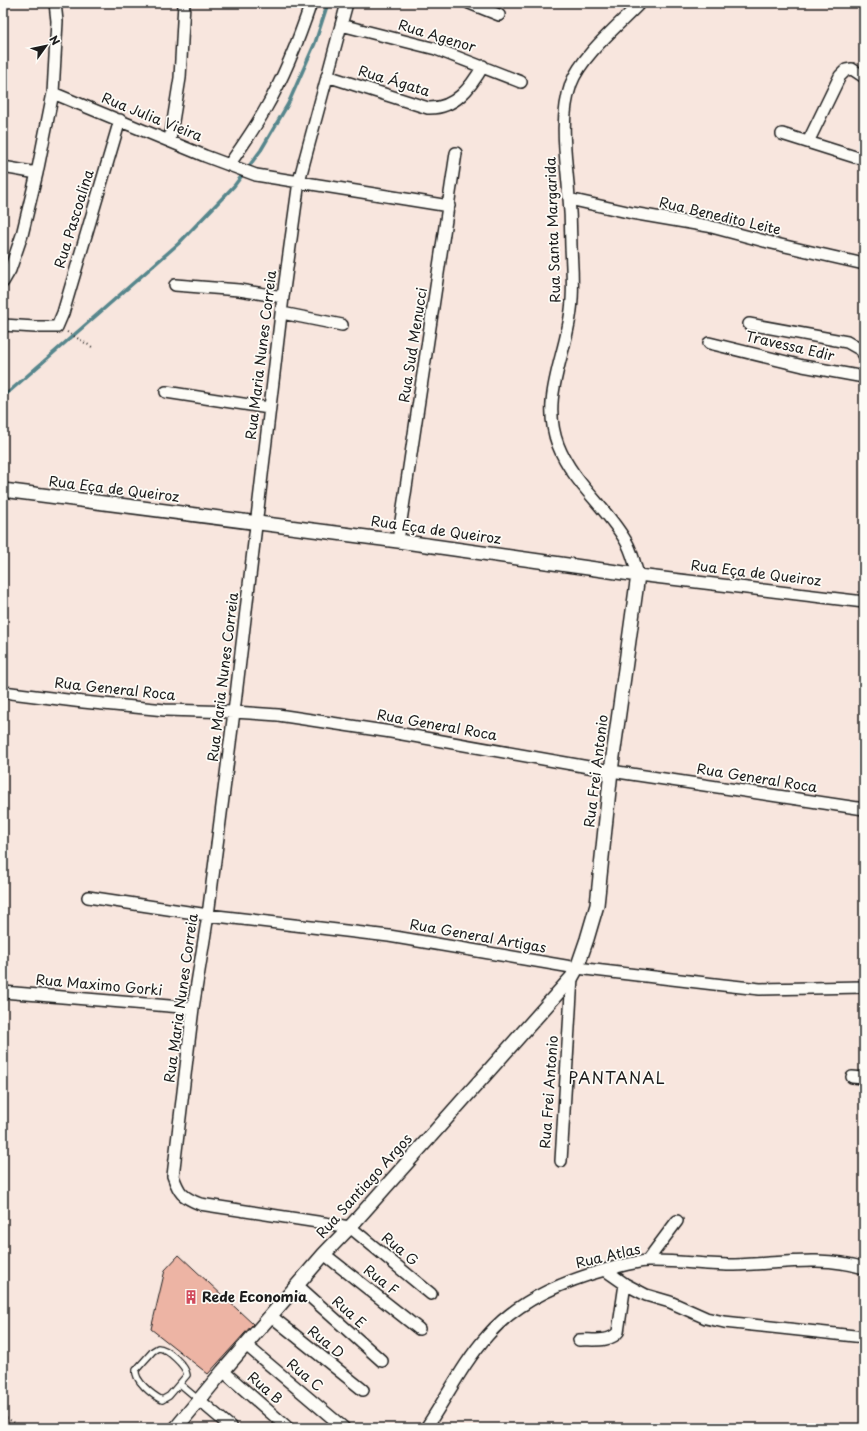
<svg xmlns="http://www.w3.org/2000/svg" width="867" height="1431" viewBox="0 0 867 1431" font-family="'Playpen Sans',sans-serif">
  <style>
    .lines { fill: none; stroke-linecap: round; stroke-linejoin: round }
    .stream { stroke: #56868c; stroke-width: 3.5 }
    .building { fill: #edb4a4; stroke: #1c1c1c }
    .service-casing { stroke: #1c1c1c; stroke-width: 8 }
    .minor-casing { stroke: #1c1c1c; stroke-width: 14 }
    .tertiary-casing { stroke: #1c1c1c; stroke-width: 16 }
    .path { stroke: #1c1c1c; stroke-width: 2; stroke-dasharray: 1 3; stroke-linecap: butt }
    .service { stroke: #fdfcf7; stroke-width: 5.5 }
    .minor { stroke: #fdfcf7; stroke-width: 11 }
    .tertiary { stroke: #fdfcf7; stroke-width: 13 }
    .labels { text-anchor: middle; stroke-width: 3.5; stroke-linejoin: round; paint-order: stroke }
    .street-label { font-size: 14px; fill: #1c1c1c; stroke: #fdfcf7 }
    .poi-label { font-size: 14px; font-weight: bold; fill: #1c1c1c; stroke: #fdfcf7; text-anchor: start }
    .quarter-label { font-size: 16px; letter-spacing: 1px; fill: #1c1c1c; stroke: #fdfcf7 }
  </style>
  <rect width="100%" height="100%" fill="#f8e6de"/>
  <filter id="ink" filterUnits="userSpaceOnUse"><feTurbulence type="fractalNoise" baseFrequency=".025" numOctaves="2"/><feDisplacementMap in="SourceGraphic" scale="8" xChannelSelector="R" yChannelSelector="G"/><feConvolveMatrix kernelMatrix="1 2 1 2 8 2 1 2 1" color-interpolation-filters="sRGB"/></filter>
  <g filter="url(#ink)">
    <g class="lines">
      <!-- stream -->
      <path class="stream" d="M3,397L178,244L234,186L261,150L288,104L315,43L328,3"/>
    </g>
    <!-- building -->
    <path class="building" d="M179,1255L253,1324L208,1374L151,1329L165,1270Z"/>
    <g class="lines">
      <defs>
        <path id="service" d="M158,1348C167,1348 186,1366 187,1375L169,1396L162,1400C152,1395 134,1380 136,1370L153,1351Z
          M180,1384L199,1400"/>
        <path id="minor" d="M347,3L299,181L283,297L234,712L208,915L193,1008L173,1176C179,1193 182,1197 200,1204L350,1227L431,1294
          M469,3L499,15
          M640,3C618,26 582,55 571,84C560,116 565,151 568,184C570,205 571,226 571,247C572,268 574,289 571,310C566,356 540,398 558,445C573,484 609,509 628,545C633,555 635,565 638,575L864,602
          M341,25L436,49L521,82
          M327,76L428,108C455,109 471,87 483,66
          M53,93L205,156L256,175L449,206
          M782,134L855,157L864,158
          M170,140L180,78L184,3
          M808,142L840,76L846,70L852,69L864,77
          M229,165C242,146 255,128 266,108C285,75 299,39 311,3
          M3,167L37,173
          M569,199L632,213L708,226L772,243L864,264
          M3,282L10,270L22,235L37,173L53,93L57,21L55,3
          M175,285L239,290L283,297
          M282,313L342,325
          M749,324L847,342L861,350L864,355
          M3,325L35,327H57L63,313L120,120
          M709,343L803,366L864,377
          M166,392L269,408
          M398,541L456,153
          M3,692L83,702L165,710L234,712L278,715L391,732L611,771L864,809
          M88,897L208,915L389,936L577,968L723,985L760,989L864,987
          M3,992L193,1008
          M852,1077L864,1078
          M561,1161L572,977
          M324,1254L419,1329
          M647,1261L677,1221
          M605,1270L625,1284L646,1295L670,1302L706,1318L724,1322L864,1337
          M297,1285L382,1361
          M271,1316L363,1390
          M579,1340C591,1339 610,1343 618,1332L625,1284
          M246,1345L344,1428
          M223,1371L288,1428
          M199,1400L232,1428
          M426,1428C447,1397 463,1363 488,1335C518,1300 564,1281 608,1269C621,1266 634,1262 647,1261C676,1260 705,1265 735,1265C777,1264 822,1255 864,1268"/>
        <path id="tertiary" d="M3,490L398,541L638,575L611,771L597,905L587,939L577,968L572,977L350,1227L324,1254L223,1371L176,1428"/>
      </defs>
      <!-- service casing -->
      <use href="#service" class="service-casing"/>
      <!-- minor casing -->
      <use href="#minor" class="minor-casing"/>
      <!-- tertiary casing -->
      <use href="#tertiary" class="tertiary-casing"/>
      <!-- path -->
      <path class="path" d="M67,332L92,347
        M3,1416L23,1428"/>
      <!-- service -->
      <use href="#service" class="service"/>
      <!-- minor -->
      <use href="#minor" class="minor"/>
      <!-- tertiary -->
      <use href="#tertiary" class="tertiary"/>
    </g>
  </g>
  <!-- icons -->
  <defs>
    <symbol id="building-bare" viewBox="-9 -9 18 18"><path d="M-4-6H4V6H1V3H-1V6H-4ZM-2.5-4.3h1.7v1.8h-1.7ZM.8-4.3h1.7v1.8H.8ZM-2.5-1h1.7V.8h-1.7ZM.8-1h1.7V.8H.8Z" fill="#d1495b" stroke="#fdfcf7" stroke-width="2.5" paint-order="stroke"/></symbol>
  </defs>
  <g fill-rule="evenodd">
    <use href="#building-bare" x="181" y="1287" width="20" height="20"/>
  </g>
  <g class="labels">
    <!-- street labels -->
    <g class="street-label">
      <text transform="translate(437 36) rotate(17)" y="5">Rua Agenor</text>
      <text transform="translate(394 81) rotate(17)" y="5">Rua Ágata</text>
      <text transform="translate(152 117) rotate(22)" y="5">Rua Julia Vieira</text>
      <text transform="translate(720 216) rotate(13)" y="5">Rua Benedito Leite</text>
      <text transform="translate(74 219) rotate(-73)" y="5">Rua Pascoalina</text>
      <text transform="translate(553 230) rotate(-92)" y="5">Rua Santa Margarida</text>
      <text transform="translate(413 345) rotate(-81)" y="5">Rua Sud Menucci</text>
      <text transform="translate(790 346) rotate(13)" y="5">Travessa Edir</text>
      <text transform="translate(261 355) rotate(-83)" y="5">Rua Maria Nunes Correia</text>
      <text transform="translate(114 489) rotate(7)" y="5">Rua Eça de Queiroz</text>
      <text transform="translate(436 530) rotate(8)" y="5">Rua Eça de Queiroz</text>
      <text transform="translate(756 573) rotate(7)" y="5">Rua Eça de Queiroz</text>
      <text transform="translate(223 677) rotate(-83)" y="5">Rua Maria Nunes Correia</text>
      <text transform="translate(115 689) rotate(6)" y="5">Rua General Roca</text>
      <text transform="translate(437 725) rotate(10)" y="5">Rua General Roca</text>
      <text transform="translate(596 771) rotate(-83)" y="5">Rua Frei Antonio</text>
      <text transform="translate(757 778) rotate(9)" y="5">Rua General Roca</text>
      <text transform="translate(478 936) rotate(10)" y="5">Rua General Artigas</text>
      <text transform="translate(99 985) rotate(5)" y="5">Rua Maximo Gorki</text>
      <text transform="translate(181 998) rotate(-82)" y="5">Rua Maria Nunes Correia</text>
      <text transform="translate(549 1092) rotate(-86)" y="5">Rua Frei Antonio</text>
      <text transform="translate(364 1186) rotate(-48)" y="5">Rua Santiago Argos</text>
      <text transform="translate(400 1249) rotate(40)" y="5">Rua G</text>
      <text transform="translate(608 1256) rotate(-13)" y="5">Rua Atlas</text>
      <text transform="translate(381 1280) rotate(38)" y="5">Rua F</text>
      <text transform="translate(349 1312) rotate(42)" y="5">Rua E</text>
      <text transform="translate(326 1342) rotate(39)" y="5">Rua D</text>
      <text transform="translate(305 1375) rotate(40)" y="5">Rua C</text>
      <text transform="translate(265 1388) rotate(41)" y="5">Rua B</text>
    </g>
    <!-- poi labels -->
    <g class="poi-label">
      <text x="202" y="1302">Rede Economia</text>
    </g>
    <!-- quarter labels -->
    <g class="quarter-label">
      <text x="617" y="1084">PANTANAL</text>
    </g>
  </g>
  <!-- margin -->
  <rect width="867" height="1431" fill="none" stroke="#fdfcf7" stroke-width="16"/>
  <rect x="8" y="8" width="851" height="1415" fill="none" stroke="#1c1c1c" stroke-width="1.5" filter="url(#ink)"/>
  <!-- north arrow -->
  <g transform="translate(46 46) rotate(57)" stroke="#fdfcf7" stroke-width="3" paint-order="stroke">
  <path d="M0-3L7 15L0 10L-7 15Z" fill="#1c1c1c"/>
  <text y="-6" font-size="11" font-weight="bold" text-anchor="middle" fill="#1c1c1c">N</text>
  </g>
</svg>
